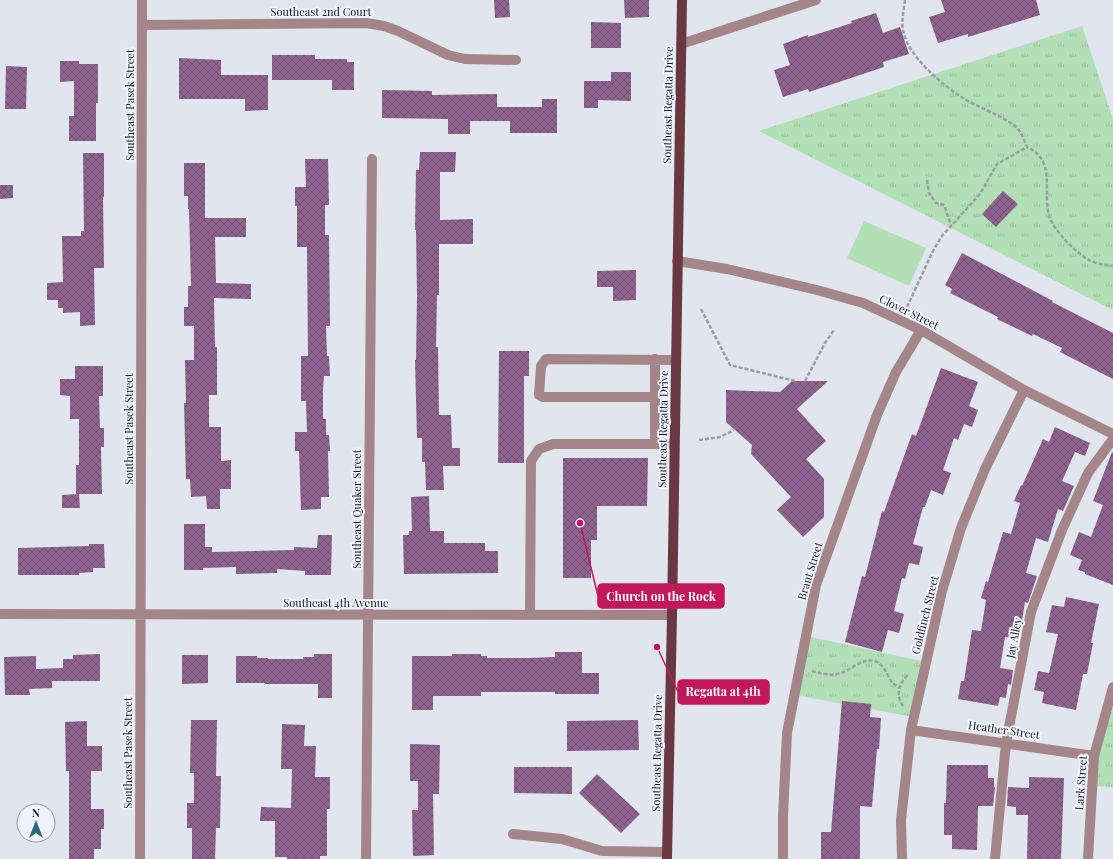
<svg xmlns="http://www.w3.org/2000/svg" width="1113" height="859" viewBox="0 0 1113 859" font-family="'Playfair Display',serif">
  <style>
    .park { fill: url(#park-tufts) }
    .pitch { fill: #b3dfb7 }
    .building { fill: url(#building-cross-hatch) }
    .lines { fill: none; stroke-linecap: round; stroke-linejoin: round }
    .path { stroke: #9a9da3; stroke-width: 2.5; stroke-dasharray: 4 2; stroke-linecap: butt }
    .minor { stroke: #a48689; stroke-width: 10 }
    .major { stroke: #6a3840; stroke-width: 10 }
    .labels { text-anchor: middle; stroke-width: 4; stroke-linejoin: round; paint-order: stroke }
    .street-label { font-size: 11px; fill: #131417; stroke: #eef2fc }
    .leader { fill: none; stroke: #c2185b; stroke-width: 1.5 }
    .callout-dot { fill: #c2185b; stroke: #eef2fc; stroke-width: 1.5 }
    .callout { fill: #c2185b; stroke: #c2185b; stroke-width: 1.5 }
    .callout-label { font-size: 12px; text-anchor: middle; font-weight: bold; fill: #fff }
  </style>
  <defs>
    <pattern id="park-tufts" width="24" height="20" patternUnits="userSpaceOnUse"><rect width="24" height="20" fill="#b3dfb7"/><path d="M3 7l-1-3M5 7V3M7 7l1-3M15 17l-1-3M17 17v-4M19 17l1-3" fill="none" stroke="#99be9d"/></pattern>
    <pattern id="building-cross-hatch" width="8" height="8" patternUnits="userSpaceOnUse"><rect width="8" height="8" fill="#8e638f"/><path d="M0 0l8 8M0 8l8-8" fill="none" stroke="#735074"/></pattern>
  </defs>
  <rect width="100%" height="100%" fill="#e1e5ee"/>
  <!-- park -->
  <path class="park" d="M1082,26L1113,119V310L759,131Z
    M806,636L926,662L913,717L795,695Z
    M1107,708L1113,710V787L1092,786Z"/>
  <!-- pitch -->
  <path class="pitch" d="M864,221L926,248L909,286L847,258Z"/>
  <!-- building -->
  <path class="building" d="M494,0H509L510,17L495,18Z
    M624,0H649V17L625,18Z
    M941,0H1036L1040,15L968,37V34L938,43L929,17L945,12Z
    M876,13L883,33L900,27L909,54L883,62L884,67L809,92L808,89L783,97L774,70L790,65L783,44L808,35V37L852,23L851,21Z
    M591,22L621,23V48H591Z
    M272,55H315V59H347V62H354V90H332V80H272Z
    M179,58L221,60V75H268V110L245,111V99H179Z
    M60,61H79V64H98V103H96V141H69V116H74V81L60,82Z
    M6,66L27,67L26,109H5Z
    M611,72H631V101L598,100V108H584V81H611Z
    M382,90L432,91V95L497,94V107H542V99H557V133H510V121H470V134H448V119L382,118Z
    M420,152H456L455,172H440V220L473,219V244H439V295H437L436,347H438L439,415H451L452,448H460V466H443L444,490H426L425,462H422V438H417L415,360H416L417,295L416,230H415L416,170H419Z
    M83,153H104V197H103L104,268H94L95,325L80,326V312L63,313V308H58V300H47V283L63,282L62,236H81V231H84Z
    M305,159H328L329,205H325V235H329L330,326H326L327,356H329L330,376H324L323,389V419H326V435H329L330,451H328L329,497H321V509L301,510L299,451H295V432H307L306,401H301V356H308L307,247H297V206H295V187H306Z
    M184,163H205V218H246V237H215L216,283L251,284V299L214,298L215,347H217V395H209V427H221V461L231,460V489H220V509H207L206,496L191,497L190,479H186L184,403H186L185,360H194V326H184V307H188V286H191L189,209H188V196H184Z
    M0,185H13V198L0,199Z
    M1003,191L1018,204L996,227L982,214Z
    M962,253L1053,301L1052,302L1113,333V379L1060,352L1062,348L1033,334L1032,336L997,319L998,317L950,293L952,289L945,285Z
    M636,270V300L613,301V287H597V271Z
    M499,351H529V376H524V463H498Z
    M75,366H103V396H99L100,428H104V447H101L102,494H76V465H79V419H70V396L60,395V379H75Z
    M941,368L978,382L969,406L978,410L972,427L964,424L958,440L954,438L943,470L951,473L943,495L931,490L925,507H923L913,544L923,547L919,565L909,563L905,579L902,578L894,611L904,614L899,633L888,630L882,652L845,642L862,576L865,577L882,511L884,512L912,434L916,436Z
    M792,381H828L797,409L826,441L806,459L824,479V517L803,537L777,510L791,497L751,454L752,445L726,422V390L780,392Z
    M1055,427L1090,443L1085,456L1075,452L1062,481L1074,486L1063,511L1058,509L1048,542L1036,538L1026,573L1037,576L1028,603L1025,602L1019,639L1005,637L1000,668L1013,670L1011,685L1008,684L1006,698L1000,697L998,706L958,699L961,681H964L972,630L981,631L986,600L981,598L986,581L988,582L1003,532L1011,534L1020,503L1014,501L1021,485L1022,486L1043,439L1049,442Z
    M1112,452L1113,453V585L1085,574V572L1078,570L1082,560L1070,555L1079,532L1091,537L1103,505L1093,501Z
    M563,458H648L647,506H597V540H591V578H563Z
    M79,494L80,508H62V495Z
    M429,496L430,531H444V543H485V551H498V573L404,574L403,535H409V531H412L411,497Z
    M184,524H205V547H212V552L294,550V547L317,548L318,535H332L331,575H305V571L277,569V573L236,574V567L203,568V570H184Z
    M89,544H104L105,568H93V572L79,573V575H18V548L89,546Z
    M1066,597L1099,604L1091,643H1093L1087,674H1083L1076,710L1042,703L1044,692L1034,690L1038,671L1049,673L1058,634L1046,632L1052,605L1064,607Z
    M555,652H582V673H599V694H555V692H481V696H433V710H412V656H452V654H481V656H487V658H528L555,657Z
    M100,654V681H52V688L29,689L30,695H5L4,657L36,656V669L63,668V659H73V655Z
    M314,654H332V698H318V684H265V683H236V656H257V658H268V659H303V657H314Z
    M182,655H208V683L182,684Z
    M842,701L871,704L870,717L881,718L879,749H877L872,807L860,806V859H821V832H831Z
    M191,720H217L216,776H221L220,828H216L215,859H192V828H187V803H194V773H190Z
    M638,720L639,750L567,751V721Z
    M87,721V746H102V771H91V809H104V829H101V849H94V859H69V771H66L65,722Z
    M282,724L305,725L304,746H316L315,777H330V809H327V856H320V859H287V857H275V821H260L261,807L291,808L292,769H281Z
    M410,744L440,745L439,794H433L434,855L413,856L412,810H418V781H410Z
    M947,765H988V778H994V787H995L993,806H978L977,850L952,849V835H944V803H946Z
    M514,767H572V794L514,793Z
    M597,774L640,814L621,833L579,793Z
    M1029,777L1064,778L1061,859H1027L1028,815H1016V807L1007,806L1008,787L1029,788Z"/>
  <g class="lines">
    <!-- path -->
    <path class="path" d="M905,0C904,9 901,22 903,31C909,57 941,84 963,98C977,107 1006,117 1017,128C1022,133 1024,140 1027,147C1057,161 1042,190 1049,215C1052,229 1077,254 1089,260C1097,264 1105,265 1113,266
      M927,180L929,193L936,203L944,205L951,225
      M907,307L932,253L941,237L980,194L997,164L1027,147
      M701,309L730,365L795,381
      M805,381L825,343L834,330
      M699,440L720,437L734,430
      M812,671C820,673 829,676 837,674C849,673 863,655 877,662C885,666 887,676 892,682C894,684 897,686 899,688
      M903,706C895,695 899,683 908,675"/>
    <!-- minor -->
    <path class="minor" d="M142,25L366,23L384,26L398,31L448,55L465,59L516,60
      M681,44L816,0
      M677,261L727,269L817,290L863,303L921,330L1024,390L1113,434
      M655,359V444
      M655,397H543L539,395L541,366L546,359L676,360
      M0,614L672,615
      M530,615L531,461L539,449L553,444H674
      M911,730L1094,756
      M513,834L562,839L602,851L667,852
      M140,859L142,0
      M366,859L372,159
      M783,859V816L787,733L816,585L877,415L896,372L921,330
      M902,859L901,820L911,730L942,591L961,528L985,469L1024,390
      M995,859L1006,743L1031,612L1062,530L1088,473L1113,439
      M1088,859L1094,756L1113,687"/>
    <!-- major -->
    <path class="major" d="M667,859L672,615L682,0"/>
  </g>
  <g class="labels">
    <!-- street labels -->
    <g class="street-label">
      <text x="321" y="16">Southeast 2nd Court</text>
      <text transform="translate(130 105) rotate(-90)" y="4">Southeast Pasek Street</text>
      <text transform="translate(668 105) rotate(-89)" y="4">Southeast Regatta Drive</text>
      <text transform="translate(909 312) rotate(26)" y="4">Clover Street</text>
      <text transform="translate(129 429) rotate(-90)" y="4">Southeast Pasek Street</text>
      <text transform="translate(663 429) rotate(-89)" y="4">Southeast Regatta Drive</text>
      <text transform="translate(357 509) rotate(-90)" y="4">Southeast Quaker Street</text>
      <text transform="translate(810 571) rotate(-73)" y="4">Brant Street</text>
      <text x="336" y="607">Southeast 4th Avenue</text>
      <text transform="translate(925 615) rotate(-76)" y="4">Goldfinch Street</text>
      <text transform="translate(1014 638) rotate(-79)" y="4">Jay Alley</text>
      <text transform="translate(1004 730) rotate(8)" y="4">Heather Street</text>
      <text transform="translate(128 753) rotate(-90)" y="4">Southeast Pasek Street</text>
      <text transform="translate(657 753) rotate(-89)" y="4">Southeast Regatta Drive</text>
      <text transform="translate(1081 783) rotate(-86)" y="4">Lark Street</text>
    </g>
  </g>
  <!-- callouts -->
  <path class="leader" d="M580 523L598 596M657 647L678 692"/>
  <g class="callout-dot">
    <circle cx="580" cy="523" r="4"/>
    <circle cx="657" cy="647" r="4"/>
  </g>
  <g class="callout">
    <rect x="598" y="584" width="126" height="24" rx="4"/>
    <rect x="678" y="680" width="91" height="24" rx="4"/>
  </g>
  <g class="callout-label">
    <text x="661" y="601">Church on the Rock</text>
    <text x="723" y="696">Regatta at 4th</text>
  </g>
  <!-- north arrow -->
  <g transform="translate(36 823)"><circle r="19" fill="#eef2fc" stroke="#9699a0"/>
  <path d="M0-3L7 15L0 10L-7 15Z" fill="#256a7b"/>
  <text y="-6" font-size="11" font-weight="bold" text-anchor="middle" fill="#131417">N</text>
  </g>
</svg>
